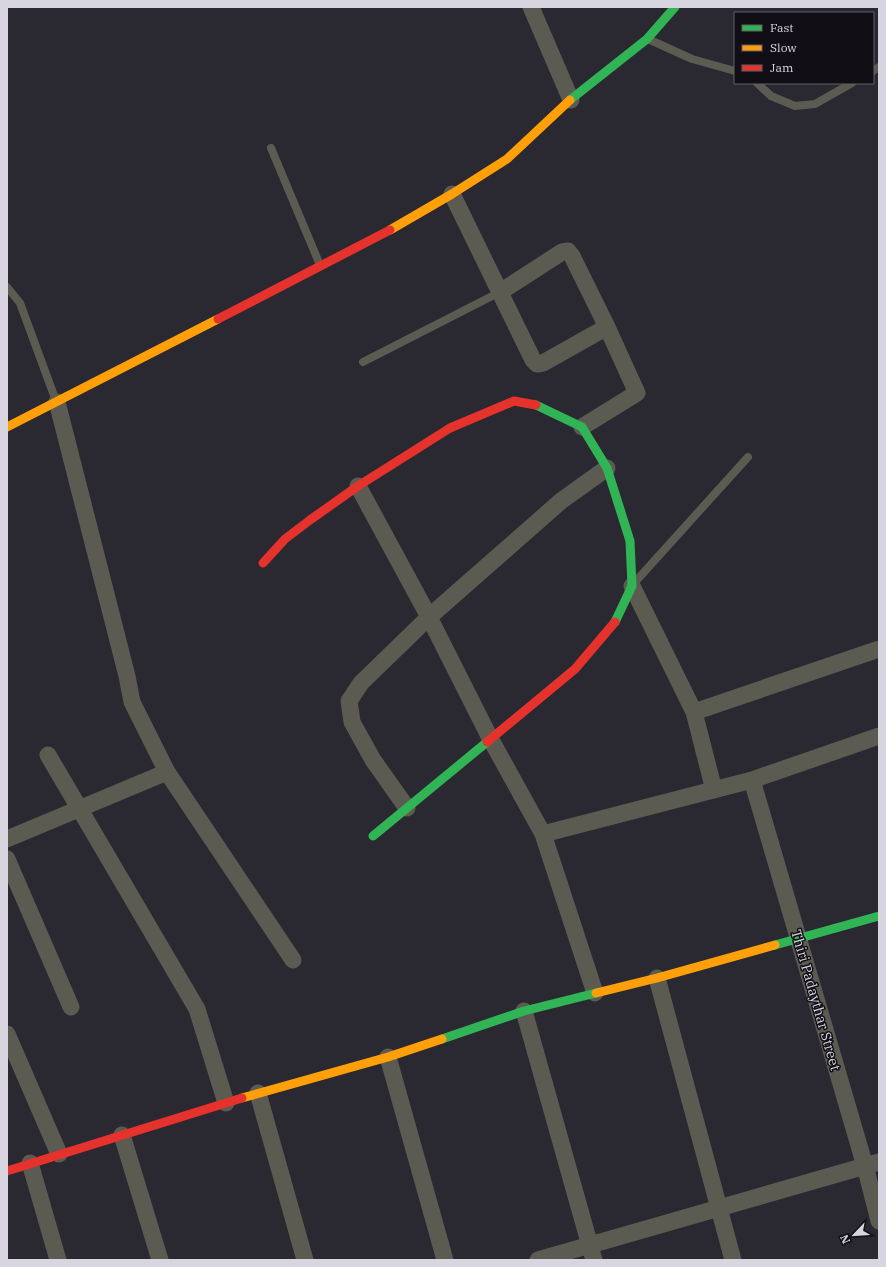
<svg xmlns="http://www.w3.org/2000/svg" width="886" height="1267" viewBox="0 0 886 1267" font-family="'IBM Plex Serif',serif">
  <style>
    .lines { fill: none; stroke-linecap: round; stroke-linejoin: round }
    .lane { stroke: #5b5b52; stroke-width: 8 }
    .street { stroke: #5b5b52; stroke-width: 17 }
    .fast { stroke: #30b455; stroke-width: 9 }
    .slow { stroke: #ff9f0a; stroke-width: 9 }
    .jam { stroke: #e5322d; stroke-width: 9 }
    .labels { text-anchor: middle; stroke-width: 3; stroke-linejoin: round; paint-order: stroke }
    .street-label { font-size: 14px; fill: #d8d5e0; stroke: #110e16 }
  </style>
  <rect width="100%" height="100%" fill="#2a2830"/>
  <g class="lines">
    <!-- lane -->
    <path class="lane" d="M648,39L692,59L735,71
      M873,71L879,67
      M757,83L771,96L795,106L815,104L852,83
      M271,148L320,265
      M7,287L20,303L56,401
      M363,362L500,292
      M636,581L748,457"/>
    <!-- street -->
    <path class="street" d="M531,7L571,100
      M452,194L533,360L537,364L543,363L607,327
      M500,292L562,252L568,251L572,256L607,327L637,393L582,427
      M57,402L127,676L132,702L167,772L293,960
      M358,486L429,617L490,738L543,834L595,993
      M632,586L694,712L714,790
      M694,712L879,649
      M48,755L197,1009L226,1103
      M752,780L865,1166L879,1221
      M407,808L373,760L352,722L349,701L361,683L429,617L561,501L607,468
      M543,834L752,780L879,736
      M7,839L167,772
      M7,859L71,1007
      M657,978L733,1260
      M524,1011L594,1260
      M7,1034L59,1154
      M388,1057L445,1260
      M258,1093L305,1260
      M122,1135L160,1260
      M30,1163L58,1260
      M538,1260L879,1162"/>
    <!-- fast -->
    <path class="fast" d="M570,100L647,39L675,7
      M536,405L582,427L607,468L630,541L632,586L615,622
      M373,836L487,742
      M775,945L879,916
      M442,1039L524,1011L596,993"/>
    <!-- slow -->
    <path class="slow" d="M390,230L452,194L507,159L570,100
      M7,427L218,319
      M596,993L657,978L775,945
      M242,1098L388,1057L442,1039"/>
    <!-- jam -->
    <path class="jam" d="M218,319L390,230
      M263,563L285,539L310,520L358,486L450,428L514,401L536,405
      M487,742L575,669L615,622
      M7,1171L242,1098"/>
  </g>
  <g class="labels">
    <!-- street labels -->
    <g class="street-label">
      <text transform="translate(816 1000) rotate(74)" y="5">Thiri Padaythar Street</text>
    </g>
  </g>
  <!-- border -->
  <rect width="886" height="1267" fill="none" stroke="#d8d5e0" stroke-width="16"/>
  <!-- legend -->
  <rect x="734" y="12" width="140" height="72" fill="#110e16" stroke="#615e67"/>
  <rect x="742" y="25" width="20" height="6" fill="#30b455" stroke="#615e67"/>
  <text x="770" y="32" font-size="12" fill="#d8d5e0">Fast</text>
  <rect x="742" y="45" width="20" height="6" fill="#ff9f0a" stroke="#615e67"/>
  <text x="770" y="52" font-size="12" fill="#d8d5e0">Slow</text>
  <rect x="742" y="65" width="20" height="6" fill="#e5322d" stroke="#615e67"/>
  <text x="770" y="72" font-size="12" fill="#d8d5e0">Jam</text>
  <!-- north arrow -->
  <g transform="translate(854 1235) rotate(245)" stroke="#110e16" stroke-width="3" paint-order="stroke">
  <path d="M0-3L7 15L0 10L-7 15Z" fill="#d8d5e0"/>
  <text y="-6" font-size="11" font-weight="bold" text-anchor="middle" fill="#d8d5e0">N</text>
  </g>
</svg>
